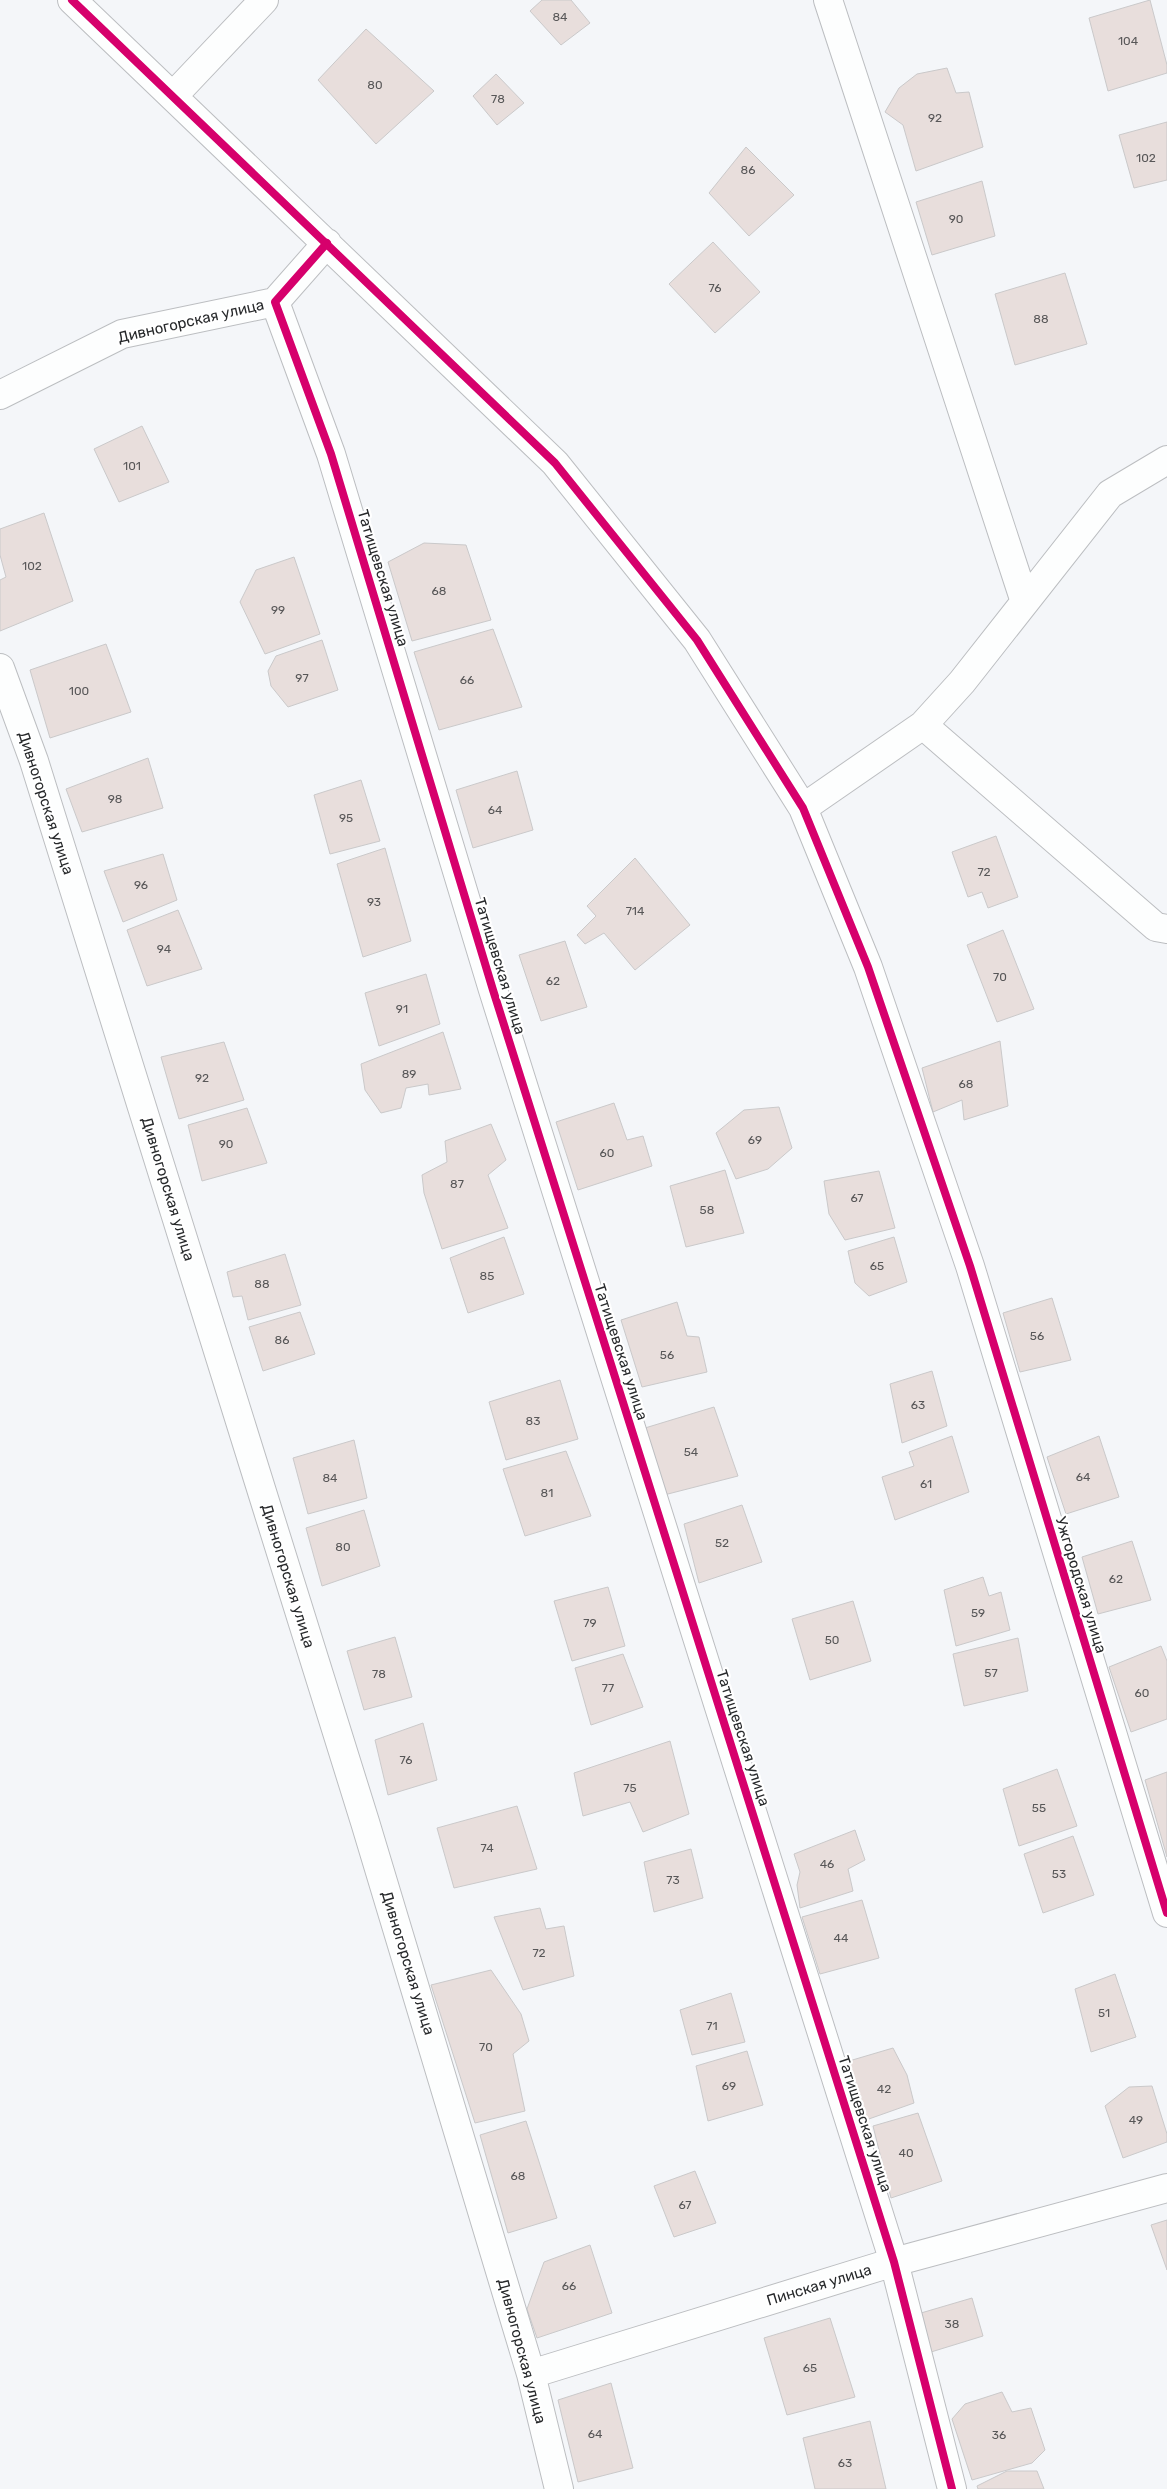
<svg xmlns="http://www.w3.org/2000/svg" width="1167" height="2489" viewBox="0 0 1167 2489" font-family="Rubik,sans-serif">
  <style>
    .building { fill: #e8dedc; stroke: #cac9ca }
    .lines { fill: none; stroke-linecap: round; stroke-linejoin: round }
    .minor-casing { stroke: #bcbec1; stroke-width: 30 }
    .minor { stroke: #fdfefe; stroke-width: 28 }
    .cycleway-casing { stroke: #fff; stroke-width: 11 }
    .cycleway { stroke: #d6006c; stroke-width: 8 }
    .labels { text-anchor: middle; stroke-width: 4.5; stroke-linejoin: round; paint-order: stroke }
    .number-label { font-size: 12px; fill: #585758 }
    .street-label { font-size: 15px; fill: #27292b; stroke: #fff }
  </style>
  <rect width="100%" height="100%" fill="#f4f6f9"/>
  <!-- building -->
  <path class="building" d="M542,0H571L590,23L561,45L530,11Z
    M1150,0L1167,65V73L1108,91L1089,18Z
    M366,29L434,91L376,144L318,80Z
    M947,68L956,93L969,92L983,147L916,171L903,125L885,112L899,88L917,74Z
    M496,74L524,103L497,125L473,96Z
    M1167,122V180L1134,188L1119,135Z
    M746,147L794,195L749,236L709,193Z
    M982,181L995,236L932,255L916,202Z
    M713,242L760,292L715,333L669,284Z
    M1065,273L1087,344L1015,365L995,294Z
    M142,426L169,482L119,502L94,449Z
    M44,513L73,601L0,631V580L6,577L0,555V529Z
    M424,543L466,545L491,620L412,641L388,562Z
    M294,557L320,634L265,654L240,602L256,570Z
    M493,629L522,707L439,730L414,652Z
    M322,640L338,690L288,707L271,686L268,671L276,656Z
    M106,644L131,712L50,738L30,670Z
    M148,758L163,808L82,832L66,789Z
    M517,771L533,830L473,848L456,790Z
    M361,780L380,841L330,854L314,795Z
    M996,836L1018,897L988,908L982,892L968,897L952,852Z
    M385,848L411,941L363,957L337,864Z
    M163,854L177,900L123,922L104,871Z
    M635,858L690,925L635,970L604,933L585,944L577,935L596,916L587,906Z
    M178,910L202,969L147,986L127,930Z
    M1003,930L1034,1009L997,1022L967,945Z
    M565,941L587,1007L541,1021L519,955Z
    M426,974L440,1024L379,1046L365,993Z
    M443,1032L461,1089L429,1095L428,1084L406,1088L401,1108L381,1113L365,1090L361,1064Z
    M1000,1041L1008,1106L964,1120L962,1100L933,1112L922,1068Z
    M224,1042L244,1100L179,1119L161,1057Z
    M614,1103L627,1140L643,1136L652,1166L578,1190L556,1122Z
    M779,1107L792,1148L768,1169L736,1179L716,1133L744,1110Z
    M247,1108L267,1163L202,1181L188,1125Z
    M491,1124L506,1160L488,1175L508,1228L442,1249L424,1193L422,1175L447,1162L445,1141Z
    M725,1170L744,1233L686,1247L670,1186Z
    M879,1171L895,1228L845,1240L829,1214L824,1181Z
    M504,1237L524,1294L468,1313L450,1258Z
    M894,1237L907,1282L869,1296L855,1283L848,1251Z
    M285,1254L301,1305L248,1320L242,1296L233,1297L227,1272Z
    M1052,1298L1071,1360L1020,1372L1003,1313Z
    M677,1302L687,1336L699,1337L707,1372L642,1387L621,1320Z
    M300,1312L315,1354L263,1371L249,1327Z
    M932,1371L947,1426L902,1443L890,1384Z
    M560,1380L578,1439L506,1460L489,1402Z
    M714,1407L738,1476L664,1495L645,1428Z
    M952,1436L969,1492L895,1520L882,1477L914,1466L909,1452Z
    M1099,1436L1119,1497L1066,1514L1047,1457Z
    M354,1440L367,1498L308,1514L293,1458Z
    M566,1451L591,1516L525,1536L503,1469Z
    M742,1505L762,1562L699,1583L684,1524Z
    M364,1510L380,1566L322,1586L306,1528Z
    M1132,1541L1151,1600L1098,1614L1082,1557Z
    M983,1577L989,1596L1001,1592L1010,1630L956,1646L944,1590Z
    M608,1587L625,1646L572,1661L554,1601Z
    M853,1601L871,1661L810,1680L792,1619Z
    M395,1637L412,1697L364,1710L347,1651Z
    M1018,1638L1028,1691L964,1706L953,1654Z
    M1161,1646L1167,1661V1719L1131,1732L1109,1667Z
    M623,1654L643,1707L591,1725L575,1668Z
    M423,1723L437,1780L388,1795L375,1740Z
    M670,1741L689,1814L643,1832L630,1802L583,1816L574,1773Z
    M1057,1769L1077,1826L1019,1846L1003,1789Z
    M1167,1772V1857L1145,1780Z
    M517,1806L537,1869L454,1888L437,1828Z
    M855,1830L865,1860L848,1869L853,1891L800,1908L797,1885L800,1872L794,1854Z
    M1073,1836L1094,1895L1043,1913L1024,1854Z
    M691,1849L703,1898L654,1912L644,1862Z
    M862,1900L879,1958L820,1974L802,1917Z
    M540,1908L546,1929L564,1926L574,1976L523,1990L494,1917Z
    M491,1970L521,2014L529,2041L513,2054L525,2111L475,2123L431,1985Z
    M1115,1974L1136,2037L1091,2052L1075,1989Z
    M731,1993L745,2042L692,2055L680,2010Z
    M893,2048L907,2075L914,2103L866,2120L849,2061Z
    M747,2051L763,2105L708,2121L696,2066Z
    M1152,2086L1167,2134V2142L1123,2158L1105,2106L1129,2087Z
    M918,2113L942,2181L891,2198L873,2126Z
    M526,2121L557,2218L508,2233L480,2135Z
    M695,2171L716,2223L674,2237L654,2186Z
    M1167,2220V2270L1151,2225Z
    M590,2245L612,2313L537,2338L527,2309L544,2262Z
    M972,2298L983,2336L931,2352L921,2313Z
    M830,2318L855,2397L787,2415L764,2338Z
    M611,2383L633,2468L578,2482L558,2400Z
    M1002,2392L1012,2412L1031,2408L1045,2450L1032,2463L972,2480L952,2419L965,2404Z
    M870,2421L886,2489H815L803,2438Z
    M1007,2471H1037L1044,2489H978L977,2486Z"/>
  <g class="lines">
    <defs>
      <path id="minor" d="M72,0L555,463L697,640L803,808L868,967L970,1266L1167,1913
        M828,0L1025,602
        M173,96L264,0
        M327,243L275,302L331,454L493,990L894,2262L952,2489
        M0,395L122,334L275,302
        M0,668L34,761L365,1822L531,2374L559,2489
        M923,725L1156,927L1167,929
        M803,808L923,725L962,682L1110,494L1167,460
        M531,2374L894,2262L1167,2188"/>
    </defs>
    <!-- minor casing -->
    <use href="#minor" class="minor-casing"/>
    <!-- minor -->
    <use href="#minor" class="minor"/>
    <defs>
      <path id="cycleway" d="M72,0L555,463L697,640L803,808L868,967L970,1266L1167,1913
        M327,243L275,302L331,454L493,990L894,2262L952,2489"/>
    </defs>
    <!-- cycleway casing -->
    <use href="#cycleway" class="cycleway-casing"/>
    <!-- cycleway -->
    <use href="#cycleway" class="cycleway"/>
  </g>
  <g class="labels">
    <!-- number labels -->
    <g class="number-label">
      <text x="560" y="21">84</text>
      <text x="1128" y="45">104</text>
      <text x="375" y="89">80</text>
      <text x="498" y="103">78</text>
      <text x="935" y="122">92</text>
      <text x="1146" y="162">102</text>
      <text x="748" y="174">86</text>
      <text x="956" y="223">90</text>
      <text x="715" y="292">76</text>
      <text x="1041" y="323">88</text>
      <text x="132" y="470">101</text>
      <text x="32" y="570">102</text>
      <text x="439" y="595">68</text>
      <text x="278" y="614">99</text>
      <text x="302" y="682">97</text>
      <text x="467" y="684">66</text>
      <text x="79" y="695">100</text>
      <text x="115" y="803">98</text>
      <text x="495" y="814">64</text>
      <text x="346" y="822">95</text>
      <text x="984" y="876">72</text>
      <text x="141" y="889">96</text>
      <text x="374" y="906">93</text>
      <text x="635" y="915">714</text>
      <text x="164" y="953">94</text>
      <text x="1000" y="981">70</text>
      <text x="553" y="985">62</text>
      <text x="402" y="1013">91</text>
      <text x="409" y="1078">89</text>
      <text x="202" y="1082">92</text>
      <text x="966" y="1088">68</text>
      <text x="755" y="1144">69</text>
      <text x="226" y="1148">90</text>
      <text x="607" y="1157">60</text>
      <text x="457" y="1188">87</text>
      <text x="857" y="1202">67</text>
      <text x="707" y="1214">58</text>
      <text x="877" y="1270">65</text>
      <text x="487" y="1280">85</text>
      <text x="262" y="1288">88</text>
      <text x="1037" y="1340">56</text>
      <text x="282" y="1344">86</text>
      <text x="667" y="1359">56</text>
      <text x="918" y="1409">63</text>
      <text x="533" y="1425">83</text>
      <text x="691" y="1456">54</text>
      <text x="1083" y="1481">64</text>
      <text x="330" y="1482">84</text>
      <text x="926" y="1488">61</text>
      <text x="547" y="1497">81</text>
      <text x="722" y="1547">52</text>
      <text x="343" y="1551">80</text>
      <text x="1116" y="1583">62</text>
      <text x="978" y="1617">59</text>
      <text x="590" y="1627">79</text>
      <text x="832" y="1644">50</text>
      <text x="991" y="1677">57</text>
      <text x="379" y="1678">78</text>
      <text x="608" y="1692">77</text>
      <text x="1142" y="1697">60</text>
      <text x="406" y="1764">76</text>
      <text x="630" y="1792">75</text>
      <text x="1039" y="1812">55</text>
      <text x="487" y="1852">74</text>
      <text x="827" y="1868">46</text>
      <text x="1059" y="1878">53</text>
      <text x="673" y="1884">73</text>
      <text x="841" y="1942">44</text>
      <text x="539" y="1957">72</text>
      <text x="1104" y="2017">51</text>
      <text x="712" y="2030">71</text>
      <text x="486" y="2051">70</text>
      <text x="729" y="2090">69</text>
      <text x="884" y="2093">42</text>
      <text x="1136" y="2124">49</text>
      <text x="906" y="2157">40</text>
      <text x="518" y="2180">68</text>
      <text x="685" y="2209">67</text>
      <text x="569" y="2290">66</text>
      <text x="952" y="2328">38</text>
      <text x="810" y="2372">65</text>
      <text x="595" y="2438">64</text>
      <text x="999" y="2439">36</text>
      <text x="845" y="2467">63</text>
    </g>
    <!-- street labels -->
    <g class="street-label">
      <text transform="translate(191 321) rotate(-13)" y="5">Дивногорская улица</text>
      <text transform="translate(383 578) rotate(73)" y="5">Татищевская улица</text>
      <text transform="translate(46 803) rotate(72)" y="5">Дивногорская улица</text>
      <text transform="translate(500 966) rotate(73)" y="5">Татищевская улица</text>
      <text transform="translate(168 1189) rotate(73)" y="5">Дивногорская улица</text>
      <text transform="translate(621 1352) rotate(72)" y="5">Татищевская улица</text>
      <text transform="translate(288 1576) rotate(73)" y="5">Дивногорская улица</text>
      <text transform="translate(1081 1585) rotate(73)" y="5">Ужгородская улица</text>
      <text transform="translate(743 1738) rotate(72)" y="5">Татищевская улица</text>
      <text transform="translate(408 1963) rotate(73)" y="5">Дивногорская улица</text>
      <text transform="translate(865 2124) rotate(72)" y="5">Татищевская улица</text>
      <text transform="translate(819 2285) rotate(-17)" y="5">Пинская улица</text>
      <text transform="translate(522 2351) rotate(75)" y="5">Дивногорская улица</text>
    </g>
  </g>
</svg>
